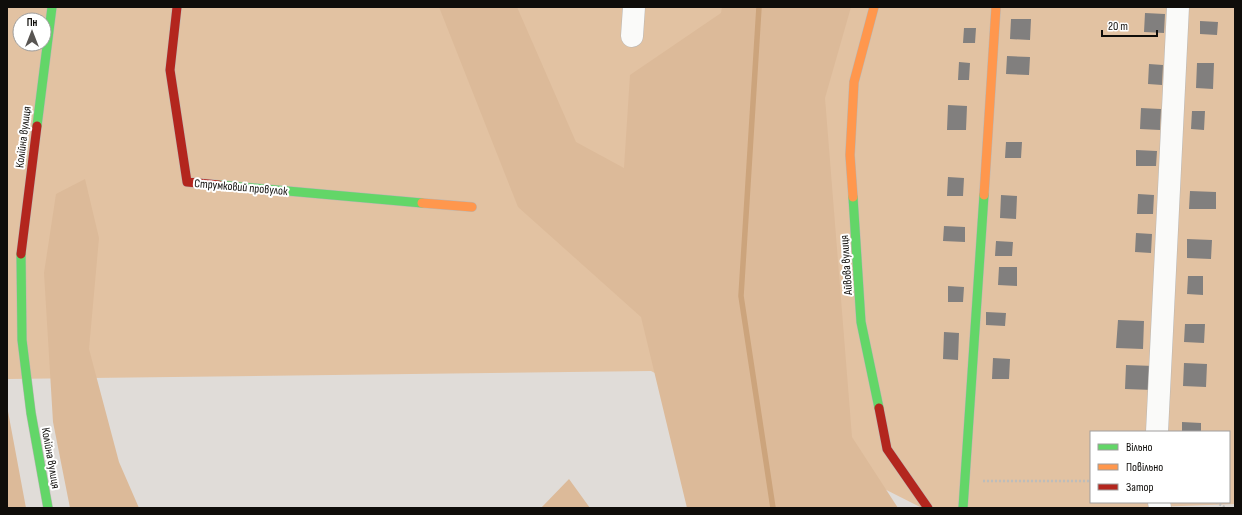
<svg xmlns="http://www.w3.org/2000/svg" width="1242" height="515" viewBox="0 0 1242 515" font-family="'Sofia Sans Condensed',sans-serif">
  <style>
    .green { fill: #e2c2a2; fill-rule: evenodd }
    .forest { fill: #dcba99 }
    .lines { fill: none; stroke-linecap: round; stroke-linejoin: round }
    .stream { stroke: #cca47c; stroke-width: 5.5 }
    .building { fill: #817f7e }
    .street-casing { stroke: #bab7b4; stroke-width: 23 }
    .fast-casing { stroke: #bab7b4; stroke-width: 10 }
    .slow-casing { stroke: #bab7b4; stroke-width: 10 }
    .jam-casing { stroke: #bab7b4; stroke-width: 10 }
    .path { stroke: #bdbdbb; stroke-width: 2.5; stroke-dasharray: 2 2; stroke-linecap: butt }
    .street { stroke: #fafaf9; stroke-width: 22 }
    .fast { stroke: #63d668; stroke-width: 9 }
    .slow { stroke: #ff974d; stroke-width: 9 }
    .jam { stroke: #b3261e; stroke-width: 9 }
    .labels { text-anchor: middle; stroke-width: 4; stroke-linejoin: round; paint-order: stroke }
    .street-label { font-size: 12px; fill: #0f0d0a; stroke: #fff }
  </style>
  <rect width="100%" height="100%" fill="#e0dcd8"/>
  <!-- green -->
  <path class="green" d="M7,7H1235V504L1127,508H922L651,371L7,379ZM20,20H44V44H20ZM1091,432H1229V502H1091Z"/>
  <!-- forest -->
  <path class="forest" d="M439,7H517L576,142L624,168L630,75L721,13L722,7H851L825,98L852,437L898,508H687L641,317L518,207Z
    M85,179L99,238L89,349L119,462L139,508H70L53,422L44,273L56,194Z
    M7,406L26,508H7Z
    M569,479L590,508H541Z"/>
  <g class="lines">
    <!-- stream -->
    <path class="stream" d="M759,7L741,296L773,508"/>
  </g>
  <!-- building -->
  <path class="building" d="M1145,13L1165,14L1164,33L1144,32Z
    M1011,19H1031L1030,40L1010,39Z
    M1200,21L1218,22L1217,35L1200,34Z
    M964,28H976L975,43H963Z
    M1007,56L1030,57L1029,75L1006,74Z
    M959,62L970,63L969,80H958Z
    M1197,63H1214L1213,89L1196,88Z
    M1149,64L1163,65L1162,85L1148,84Z
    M948,105L967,106L966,130H947Z
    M1141,108L1161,109L1160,130L1140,129Z
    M1192,111H1205L1204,130L1191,129Z
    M1006,142H1022L1021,158H1005Z
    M1136,150L1157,151L1156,166H1136Z
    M948,177L964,178L963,196H947Z
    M1190,191L1216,192V209H1189Z
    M1138,194L1154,195L1153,214H1137Z
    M1001,195L1017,196L1016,219L1000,218Z
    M944,226L965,227V242L943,241Z
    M1136,233L1152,234L1151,253L1135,252Z
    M1187,239L1212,240L1211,259L1187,258Z
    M996,241L1013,242L1012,256H995Z
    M999,267H1017V286L998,285Z
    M1188,276H1203V295L1187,294Z
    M948,286L964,287L963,302H948Z
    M986,312L1006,313L1005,326L986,325Z
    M1118,320L1144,321L1143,349L1116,348Z
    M1185,324H1205L1204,343L1184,342Z
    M944,332L959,333L958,360L943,359Z
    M993,358L1010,359L1009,379H992Z
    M1184,363L1207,364L1206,387L1183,386Z
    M1126,365L1154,366L1153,390L1125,389Z
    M1182,422L1201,423V432H1182Z"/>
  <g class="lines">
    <defs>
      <path id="street" d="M632,36L634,7
        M1157,432L1178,7
        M1159,502L1160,508"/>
      <path id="fast" d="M37,126L52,7
        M219,185L422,203
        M853,197L861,322L879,408
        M21,254L22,340L31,413L48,508
        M963,508L984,195"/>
      <path id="slow" d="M984,195L996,7
        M853,197L850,155L854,82L874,7
        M422,203L472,207"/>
      <path id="jam" d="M177,7L170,70L187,182L219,185
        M21,254L37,126
        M879,408L887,449L928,508"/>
    </defs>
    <!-- street casing -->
    <use href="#street" class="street-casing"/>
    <!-- fast casing -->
    <use href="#fast" class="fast-casing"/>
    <!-- slow casing -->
    <use href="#slow" class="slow-casing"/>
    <!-- jam casing -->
    <use href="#jam" class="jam-casing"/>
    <!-- path -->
    <path class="path" d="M983,481H1091
      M1216,502L1226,508"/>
    <!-- street -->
    <use href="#street" class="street"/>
    <!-- fast -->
    <use href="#fast" class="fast"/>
    <!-- slow -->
    <use href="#slow" class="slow"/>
    <!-- jam -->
    <use href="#jam" class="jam"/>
  </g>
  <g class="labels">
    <!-- street labels -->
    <g class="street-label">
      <text transform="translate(23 137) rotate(-83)" y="4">Колійна вулиця</text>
      <text transform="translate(241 187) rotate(5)" y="4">Струмковий провулок</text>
      <text transform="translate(846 265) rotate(-94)" y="4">Айвова вулиця</text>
      <text transform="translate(51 458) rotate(80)" y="4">Колійна вулиця</text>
    </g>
  </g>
  <!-- border -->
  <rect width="1242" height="515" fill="none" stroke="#0f0d0a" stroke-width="16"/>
  <!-- legend -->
  <rect x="1090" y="431" width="140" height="72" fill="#ffffff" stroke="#9f9e9d"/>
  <rect x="1098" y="444" width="20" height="6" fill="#63d668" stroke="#9f9e9d"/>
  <text x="1126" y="451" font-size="12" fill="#0f0d0a">Вільно</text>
  <rect x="1098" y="464" width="20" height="6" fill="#ff974d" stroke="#9f9e9d"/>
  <text x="1126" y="471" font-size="12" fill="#0f0d0a">Повільно</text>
  <rect x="1098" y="484" width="20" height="6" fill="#b3261e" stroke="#9f9e9d"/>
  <text x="1126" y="491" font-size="12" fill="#0f0d0a">Затор</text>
  <!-- north arrow -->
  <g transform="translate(32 32)"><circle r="19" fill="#ffffff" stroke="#9f9e9d"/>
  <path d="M0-3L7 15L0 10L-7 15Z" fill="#585552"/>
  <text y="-6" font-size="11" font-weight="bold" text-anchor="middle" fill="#0f0d0a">Пн</text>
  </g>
  <!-- scale -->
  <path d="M1102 30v6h55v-6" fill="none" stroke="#0f0d0a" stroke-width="2"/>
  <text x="1108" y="30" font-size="12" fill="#0f0d0a" stroke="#ffffff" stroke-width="3" paint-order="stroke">20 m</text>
</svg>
